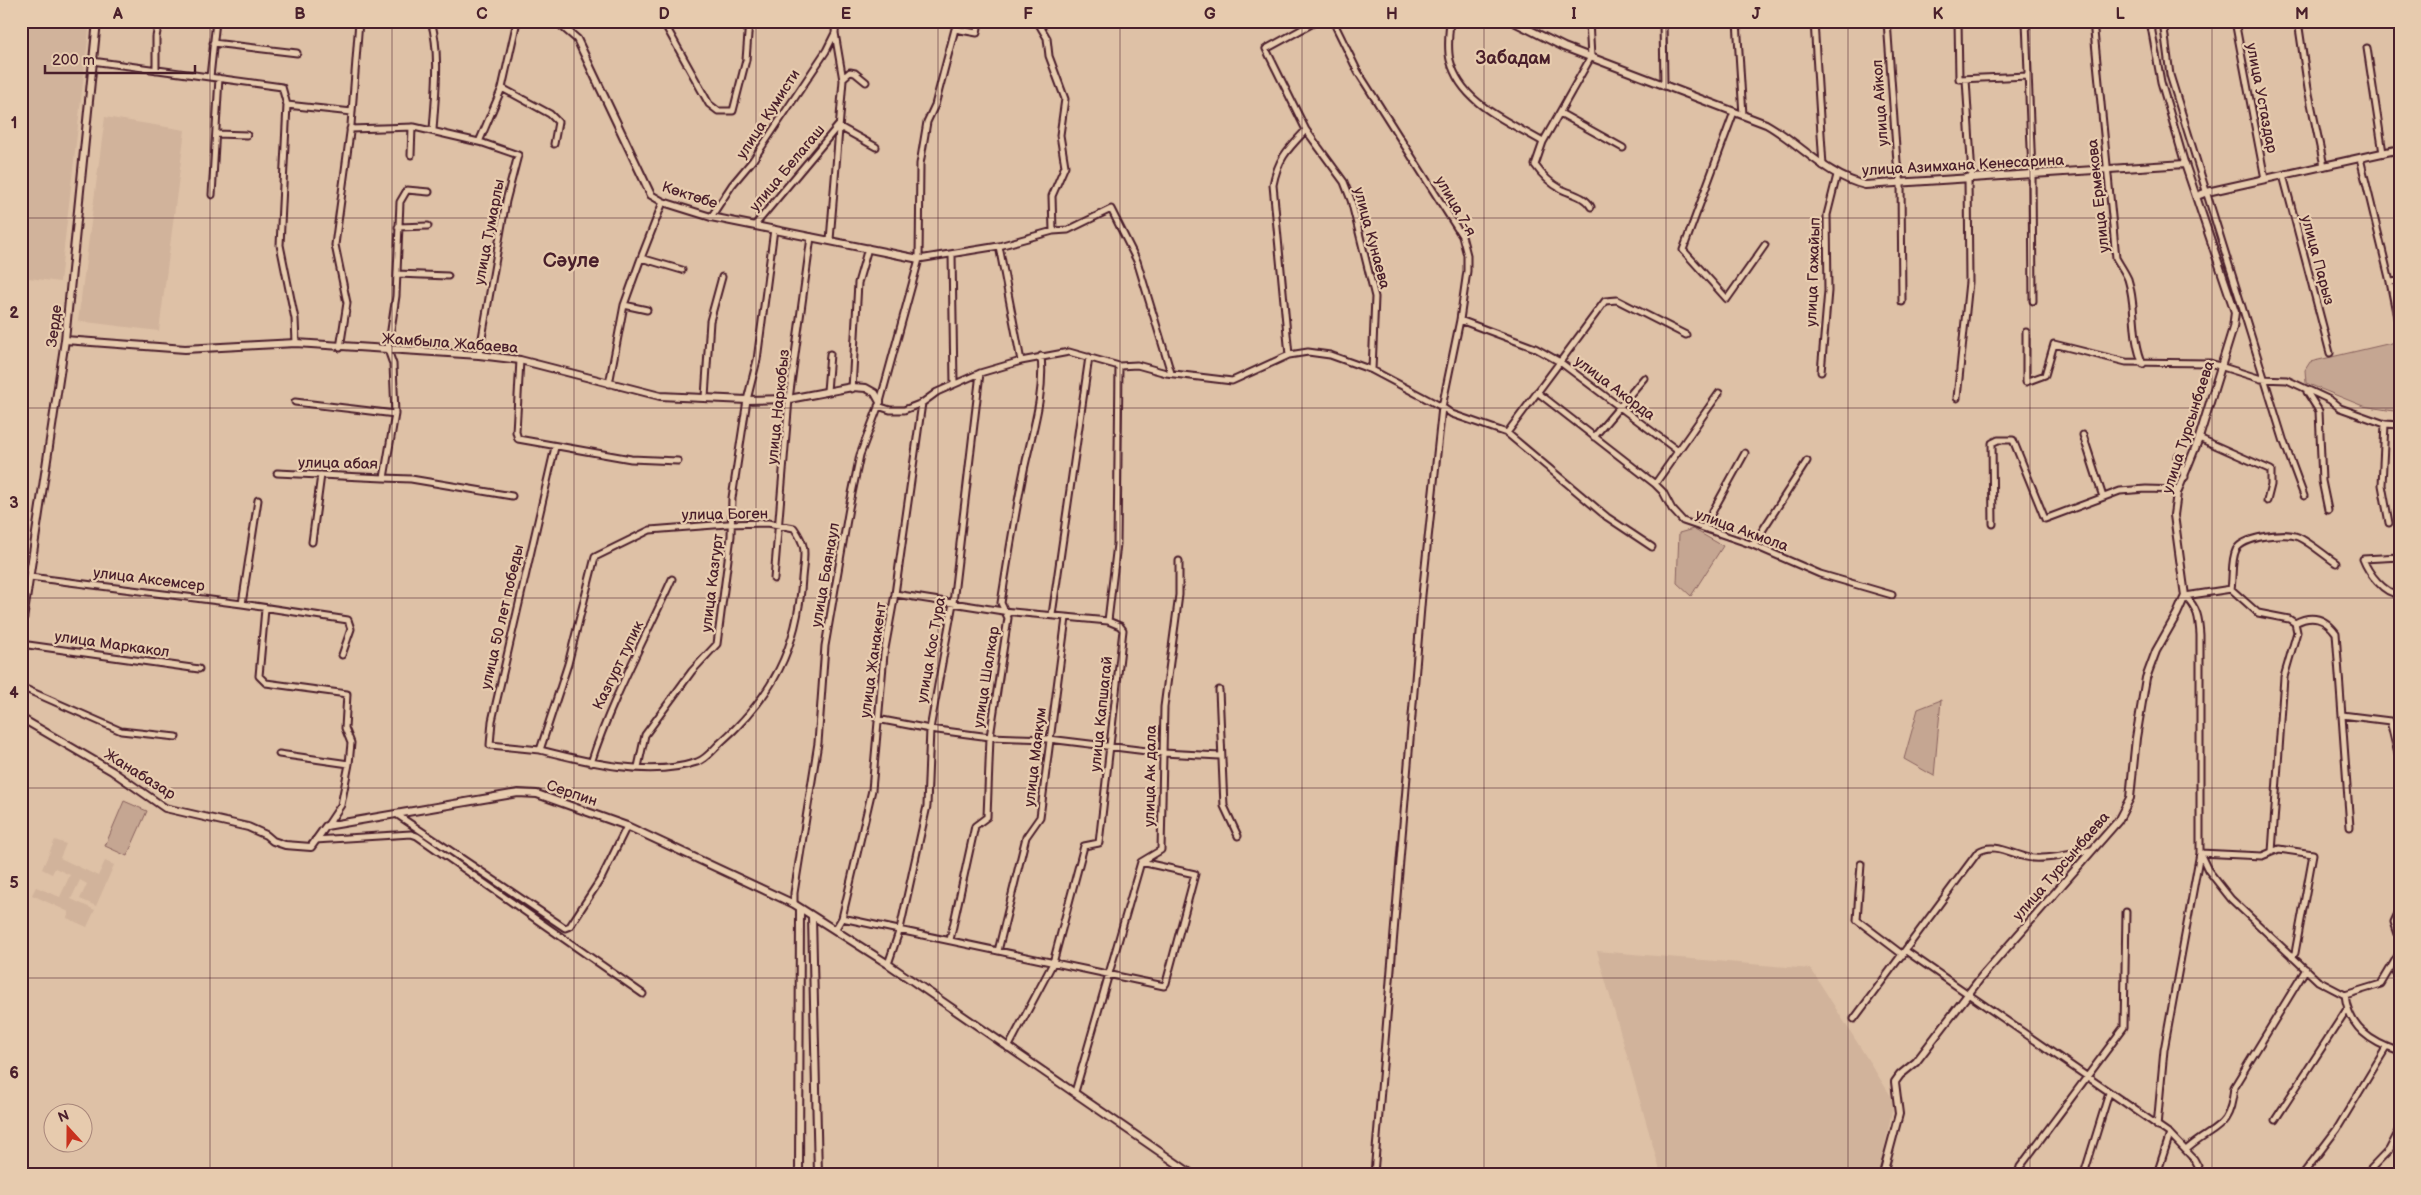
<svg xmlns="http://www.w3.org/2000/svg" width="2421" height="1195" viewBox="0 0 2421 1195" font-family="'Balsamiq Sans',sans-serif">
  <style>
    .built { fill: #d1b39b }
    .green { fill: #c5a692; stroke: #88625e }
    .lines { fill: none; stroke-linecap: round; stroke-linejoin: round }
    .minor-casing { stroke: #4a1f2b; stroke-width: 9 }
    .tertiary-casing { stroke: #4a1f2b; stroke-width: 10 }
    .minor { stroke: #e7cbae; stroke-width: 5 }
    .tertiary { stroke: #e7cbae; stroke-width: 6 }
    .grid { fill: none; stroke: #4a1f2b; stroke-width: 1; stroke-opacity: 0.55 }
    .labels { text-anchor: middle; stroke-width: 4.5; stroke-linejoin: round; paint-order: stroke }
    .street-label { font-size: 15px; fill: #4a1f2b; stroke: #e7cbae }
    .quarter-label { font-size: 18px; font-weight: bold; fill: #4a1f2b; stroke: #e7cbae }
    .district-label { font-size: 20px; font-weight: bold; fill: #4a1f2b; stroke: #e7cbae }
    .neatline { fill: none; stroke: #4a1f2b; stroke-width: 2 }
    .grid-label { font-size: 16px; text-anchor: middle; font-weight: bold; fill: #4a1f2b }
  </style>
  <rect width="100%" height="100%" fill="#dec1a6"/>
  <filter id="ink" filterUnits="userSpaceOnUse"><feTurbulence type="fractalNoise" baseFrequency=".02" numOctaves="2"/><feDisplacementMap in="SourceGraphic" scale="10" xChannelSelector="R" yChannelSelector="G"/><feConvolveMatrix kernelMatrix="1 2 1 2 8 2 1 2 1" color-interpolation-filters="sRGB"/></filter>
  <g filter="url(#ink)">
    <!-- built -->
    <path class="built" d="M21,21H90L60,282L21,277Z
      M105,117L185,130L159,331L78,321Z
      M55,840L66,844L60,858L98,876L105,861L114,865L96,906L80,899L87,884L80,880L71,899L95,910L87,927L67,918L69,912L32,895L36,887L60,897L70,875L55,868L52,874L42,869Z
      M1597,951L1811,969L1894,1101L1880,1169L1873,1174H1661Z"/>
    <!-- green -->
    <path class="green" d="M2400,341V412L2363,406L2306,383L2305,370L2310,362Z
      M1693,529L1723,546L1691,596L1677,583L1679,533Z
      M1941,700L1934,776L1904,759L1918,709Z
      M124,801L147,811L127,856L105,846Z"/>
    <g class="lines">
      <defs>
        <path id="minor" d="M431,21C441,55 435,96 433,131
          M663,21L709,104L718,111H733L746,60L749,21
          M1037,21L1047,38L1049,56L1065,99L1060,135L1065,166L1052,196L1053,231
          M1333,21L1358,72L1462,236L1467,255V271L1460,320L1442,407L1372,370
          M1450,21C1449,33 1447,48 1450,60C1461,104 1508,121 1543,142L1535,165C1542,175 1550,183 1561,189C1571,194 1585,196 1591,207
          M1663,21L1664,86
          M1737,21L1743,115
          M1814,21L1823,166
          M1887,21L1897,162L1901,183L1902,302
          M1958,21L1959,79L2028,76
          M2026,21L2032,173L2033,301
          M2093,21L2116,258C2120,265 2125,272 2128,279C2137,307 2131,337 2143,364
          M2150,21L2161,82L2185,164
          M2163,21L2170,75L2284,442L2304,496
          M2235,21L2265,179
          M2298,21L2308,89L2324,166
          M213,43L297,53
          M2367,48L2383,153
          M92,61L282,87L287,105L280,245L295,319L296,343
          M156,70V37L159,21
          M210,77L216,21
          M843,78L850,72L855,73L866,82
          M1966,79L1972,177
          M502,88L550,114L558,122L554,144
          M287,105L352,112
          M1734,112L1683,250L1727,299L1765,245
          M1560,113L1623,148
          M350,129L414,127L483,143L518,155L506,201L479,355
          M216,134L247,135
          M479,142L502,88L517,21
          M1543,142L1591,57L1589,21
          M411,155L412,127
          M2360,158L2390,282L2400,332
          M2283,175L2330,353
          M212,195L219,78
          M663,202L641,258L682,270
          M711,217L732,185L753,160L826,51L835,33L836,21
          M755,225L838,126L876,147
          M398,227L428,226
          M830,240L843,80L835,33
          M999,246L1053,231L1068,230L1111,209L1137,261L1171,373
          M952,254L954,384
          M641,258L624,305L647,310
          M919,259L999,246L1021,361
          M397,274L448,276
          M2390,282L2400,281
          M1460,320L1535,348L1560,362L1605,301L1617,300L1686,335
          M2026,332V382L2045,375L2054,344L2126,362L2210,363L2261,379L2287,380L2330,400L2340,408L2385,424L2400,425
          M340,348L347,303L335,245L351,125L359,21
          M1289,355L1273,185C1278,158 1288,149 1306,130
          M520,360L516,432L518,439L631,459L678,461
          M1821,372L1828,291L1827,215L1837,175
          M609,384L624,305
          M852,389L858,283L868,248
          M827,391L830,354
          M1537,392L1655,484L1663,492L1672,509L1683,521L1753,545L1820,574L1892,595
          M2307,392L2319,411L2322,481L2328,510
          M705,397L710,321L722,277
          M1957,398L1969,282L1968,177
          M878,406L890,410H904L922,403L937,392L980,373L1021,361L1069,352L1119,366L1137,365L1166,373L1232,381L1289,355L1308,352L1330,355L1372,370L1375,297L1351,200L1344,182L1306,130L1266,49L1317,21
          M395,414L393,364L388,350L396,296L400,202L407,190L429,192
          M2385,424L2382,485L2389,523
          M1507,433L1560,362L1678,451
          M2083,435L2103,497
          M1594,437L1644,378
          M2199,438L2271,470V485L2267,501
          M2177,457L2185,477
          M277,473L384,478L395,414L295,402
          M384,478L411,479L512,496
          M1655,484L1719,393
          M768,523L794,528C808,548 804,554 802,578C798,648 772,697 720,743C714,749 705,760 697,762C649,778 587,762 540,750L568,664L595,557L650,530L727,524Z
          M1993,524L1992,443L1998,440H2013L2045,519L2120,491L2146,489L2179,490
          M1704,527L1745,453
          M312,542L321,475
          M1753,545L1807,461
          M2400,557L2363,559C2368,572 2384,595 2400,594
          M30,577L242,604L348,620L351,629L342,655
          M774,579L789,399L811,237
          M2231,589C2233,577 2231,560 2236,550C2242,537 2285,531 2298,537C2311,543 2324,555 2336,563
          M895,594L1003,611L1108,621
          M2185,596C2198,608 2199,619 2200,635V853L2208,870L2231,899L2318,981L2345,995L2381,984L2400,952
          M2185,596L2231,589L2258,613L2289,619L2295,623L2297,632L2284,677L2272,852
          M242,604L258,500
          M265,609L259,676L266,683L347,694L345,728L351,743L349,764L341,805L327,826
          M1052,615L1089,357
          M2295,623C2312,614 2325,618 2336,633L2350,827
          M21,644L199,669
          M21,687L121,731L176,737
          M1219,690L1224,806L1238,836
          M2342,715L2390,721L2400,762
          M877,719L930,729L990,737L1049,739L1163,753L1220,756
          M540,750L490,745L492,721L555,447
          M279,754L349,764
          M591,763C611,700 645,639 672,579
          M638,767L645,735L692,671L717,644L731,536L732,498L747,400L757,360L774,229
          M396,814L565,928L570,926L602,877L627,826
          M315,840L411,834L417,836L643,994
          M1861,864L1857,920L1903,955
          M794,904V893L818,743L825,646L849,508L860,455L880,402L919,259L920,164L927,122L935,105L955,29L977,33L979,21
          M2400,909L2394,922L2400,940
          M842,918L872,790L884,654L895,594L922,403
          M835,930L842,918L1164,986L1166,983L1195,874L1141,862
          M950,940L975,826L987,817L990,737L1008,618L1001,603C1008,559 1015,514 1024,470C1032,432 1045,395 1041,356
          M998,951L1026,837L1040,817L1066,618
          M1906,951L2170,1134L2194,1159L2202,1174
          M888,964L900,929L927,806L930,729L953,603L980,373
          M2345,995C2349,1028 2370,1042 2400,1052
          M1854,1019L1978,852C1993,842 2010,853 2026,857C2041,861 2075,854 2091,850
          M1008,1048L1053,963L1084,846L1099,843L1123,630L1120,626L1108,621L1117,544L1119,366
          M1075,1092L1141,862L1161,850L1164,707L1179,595V561
          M2275,1120L2347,1009
          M2157,1126L2164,1050L2200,853L2262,856L2279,849L2313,854L2295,953L2292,957
          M2186,1150C2214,1125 2230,1132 2234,1087L2306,969
          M1374,1174L1422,595L1442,407L1452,414L1507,433L1607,517L1652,547
          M2018,1174L2020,1167L2124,1027L2126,912
          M2084,1174L2109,1093
          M2157,1174L2170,1134
          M2303,1174L2337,1129L2386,1048
          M2366,1174L2389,1150L2400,1129"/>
        <path id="tertiary" d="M556,21L577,39L651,195L663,202L711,217L919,259
          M1512,21L1564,47L1766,124C1800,143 1826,176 1865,185L2185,164L2235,312L2233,328L2198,441L2177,493L2174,515L2185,596L2177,614L2156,651L2146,678L2136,738L2130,798L2118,821L1982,976L1916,1062L1900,1075L1895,1082L1899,1114L1883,1174
          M2197,196L2207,192L2400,149
          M65,340L185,349L296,343L479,355L520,360L660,396L747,400L789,399L852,387L866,388L875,393L880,402
          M21,633L65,340L97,21
          M21,718L112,771L165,808L248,827L266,835L273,841L285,845L311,847L326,826L518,793L537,794L627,826L794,904L888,964L1192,1174
          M812,917L818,1174
          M799,1174L800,908"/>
      </defs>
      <!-- minor casing -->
      <use href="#minor" class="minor-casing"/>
      <!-- tertiary casing -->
      <use href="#tertiary" class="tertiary-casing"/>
      <!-- minor -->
      <use href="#minor" class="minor"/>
      <!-- tertiary -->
      <use href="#tertiary" class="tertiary"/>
    </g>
  </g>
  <!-- grid -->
  <path class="grid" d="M210,21V1174M392,21V1174M574,21V1174M756,21V1174M938,21V1174M1120,21V1174M1302,21V1174M1484,21V1174M1666,21V1174M1848,21V1174M2030,21V1174M2212,21V1174M21,218H2400M21,408H2400M21,598H2400M21,788H2400M21,978H2400"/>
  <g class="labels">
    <!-- street labels -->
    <g class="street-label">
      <text transform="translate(2262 98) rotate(79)" y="5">улица Устаздар</text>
      <text transform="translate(1880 103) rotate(-94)" y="5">улица Айкол</text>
      <text transform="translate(768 114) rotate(-57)" y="5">улица Кумисти</text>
      <text transform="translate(1963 165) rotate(-3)" y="5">улица Азимхана Кенесарина</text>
      <text transform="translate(787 168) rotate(-50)" y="5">улица Белагаш</text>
      <text transform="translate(690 195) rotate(18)" y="5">Көктөбе</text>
      <text transform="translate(2098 196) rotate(-96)" y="5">улица Ермекова</text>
      <text transform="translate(1456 206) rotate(60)" y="5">улица 7-я</text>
      <text transform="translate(489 232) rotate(-79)" y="5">улица Тумарлы</text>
      <text transform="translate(1372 238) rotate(75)" y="5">улица Кунаева</text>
      <text transform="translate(2318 260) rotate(75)" y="5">улица Парыз</text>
      <text transform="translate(1813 272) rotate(-88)" y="5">улица Гажайып</text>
      <text transform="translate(54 326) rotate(-83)" y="5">Зерде</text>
      <text transform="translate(450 343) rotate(4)" y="5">Жамбыла Жабаева</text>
      <text transform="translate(1615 388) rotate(37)" y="5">улица Акорда</text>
      <text transform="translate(778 407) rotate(-84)" y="5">улица Наркобыз</text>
      <text transform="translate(2188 427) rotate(-72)" y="5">улица Турсынбаева</text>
      <text transform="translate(338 463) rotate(1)" y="5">улица абая</text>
      <text transform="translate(725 514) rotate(-1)" y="5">улица Боген</text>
      <text transform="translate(1742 530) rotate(20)" y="5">улица Акмола</text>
      <text transform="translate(825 575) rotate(-80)" y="5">улица Баянаул</text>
      <text transform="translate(149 579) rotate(7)" y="5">улица Аксемсер</text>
      <text transform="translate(712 583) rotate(-83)" y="5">улица Казгурт</text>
      <text transform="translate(502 617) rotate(-77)" y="5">улица 50 лет победы</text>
      <text transform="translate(112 644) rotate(8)" y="5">улица Маркакол</text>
      <text transform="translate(931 650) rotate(-80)" y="5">улица Кос Тура</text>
      <text transform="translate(873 660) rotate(-82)" y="5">улица Жанакент</text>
      <text transform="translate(618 665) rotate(-64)" y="5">Казгурт тупик</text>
      <text transform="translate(986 677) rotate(-81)" y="5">улица Шалкар</text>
      <text transform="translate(1101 714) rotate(-84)" y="5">улица Капшагай</text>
      <text transform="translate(1035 757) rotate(-83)" y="5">улица Маякум</text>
      <text transform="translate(140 774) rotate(32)" y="5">Жанабазар</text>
      <text transform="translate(1150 776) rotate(-89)" y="5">улица Ак дала</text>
      <text transform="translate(572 793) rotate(19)" y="5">Серпин</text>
      <text transform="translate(2061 866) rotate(-49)" y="5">улица Турсынбаева</text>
    </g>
    <!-- quarter labels -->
    <g class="quarter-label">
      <text x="1513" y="64">Забадам</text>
    </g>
    <!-- district labels -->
    <g class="district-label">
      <text x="571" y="267">Сәуле</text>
    </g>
  </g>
  <!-- margin -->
  <rect width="2421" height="1195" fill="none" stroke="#e7cbae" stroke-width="55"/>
  <!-- north arrow -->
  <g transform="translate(68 1128) rotate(339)"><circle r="24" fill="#e7cbae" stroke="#a8867a"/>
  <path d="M0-4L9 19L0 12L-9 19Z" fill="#c8321e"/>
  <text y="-8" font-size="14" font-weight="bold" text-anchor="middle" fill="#4a1f2b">N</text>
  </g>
  <!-- scale -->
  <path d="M45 65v8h150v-8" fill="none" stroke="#4a1f2b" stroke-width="2.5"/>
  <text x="52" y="65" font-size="15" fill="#4a1f2b" stroke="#e7cbae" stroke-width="4" paint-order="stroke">200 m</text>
  <rect x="28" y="28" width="2366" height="1140" class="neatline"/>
  <g class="grid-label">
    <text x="118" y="19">A</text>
    <text x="300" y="19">B</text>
    <text x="482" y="19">C</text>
    <text x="664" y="19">D</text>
    <text x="846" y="19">E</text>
    <text x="1028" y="19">F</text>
    <text x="1210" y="19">G</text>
    <text x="1392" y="19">H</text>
    <text x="1574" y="19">I</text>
    <text x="1756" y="19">J</text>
    <text x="1938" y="19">K</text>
    <text x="2120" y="19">L</text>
    <text x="2302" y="19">M</text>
    <text x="14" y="128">1</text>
    <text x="14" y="318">2</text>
    <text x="14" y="508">3</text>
    <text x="14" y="698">4</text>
    <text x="14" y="888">5</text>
    <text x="14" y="1078">6</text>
  </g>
</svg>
